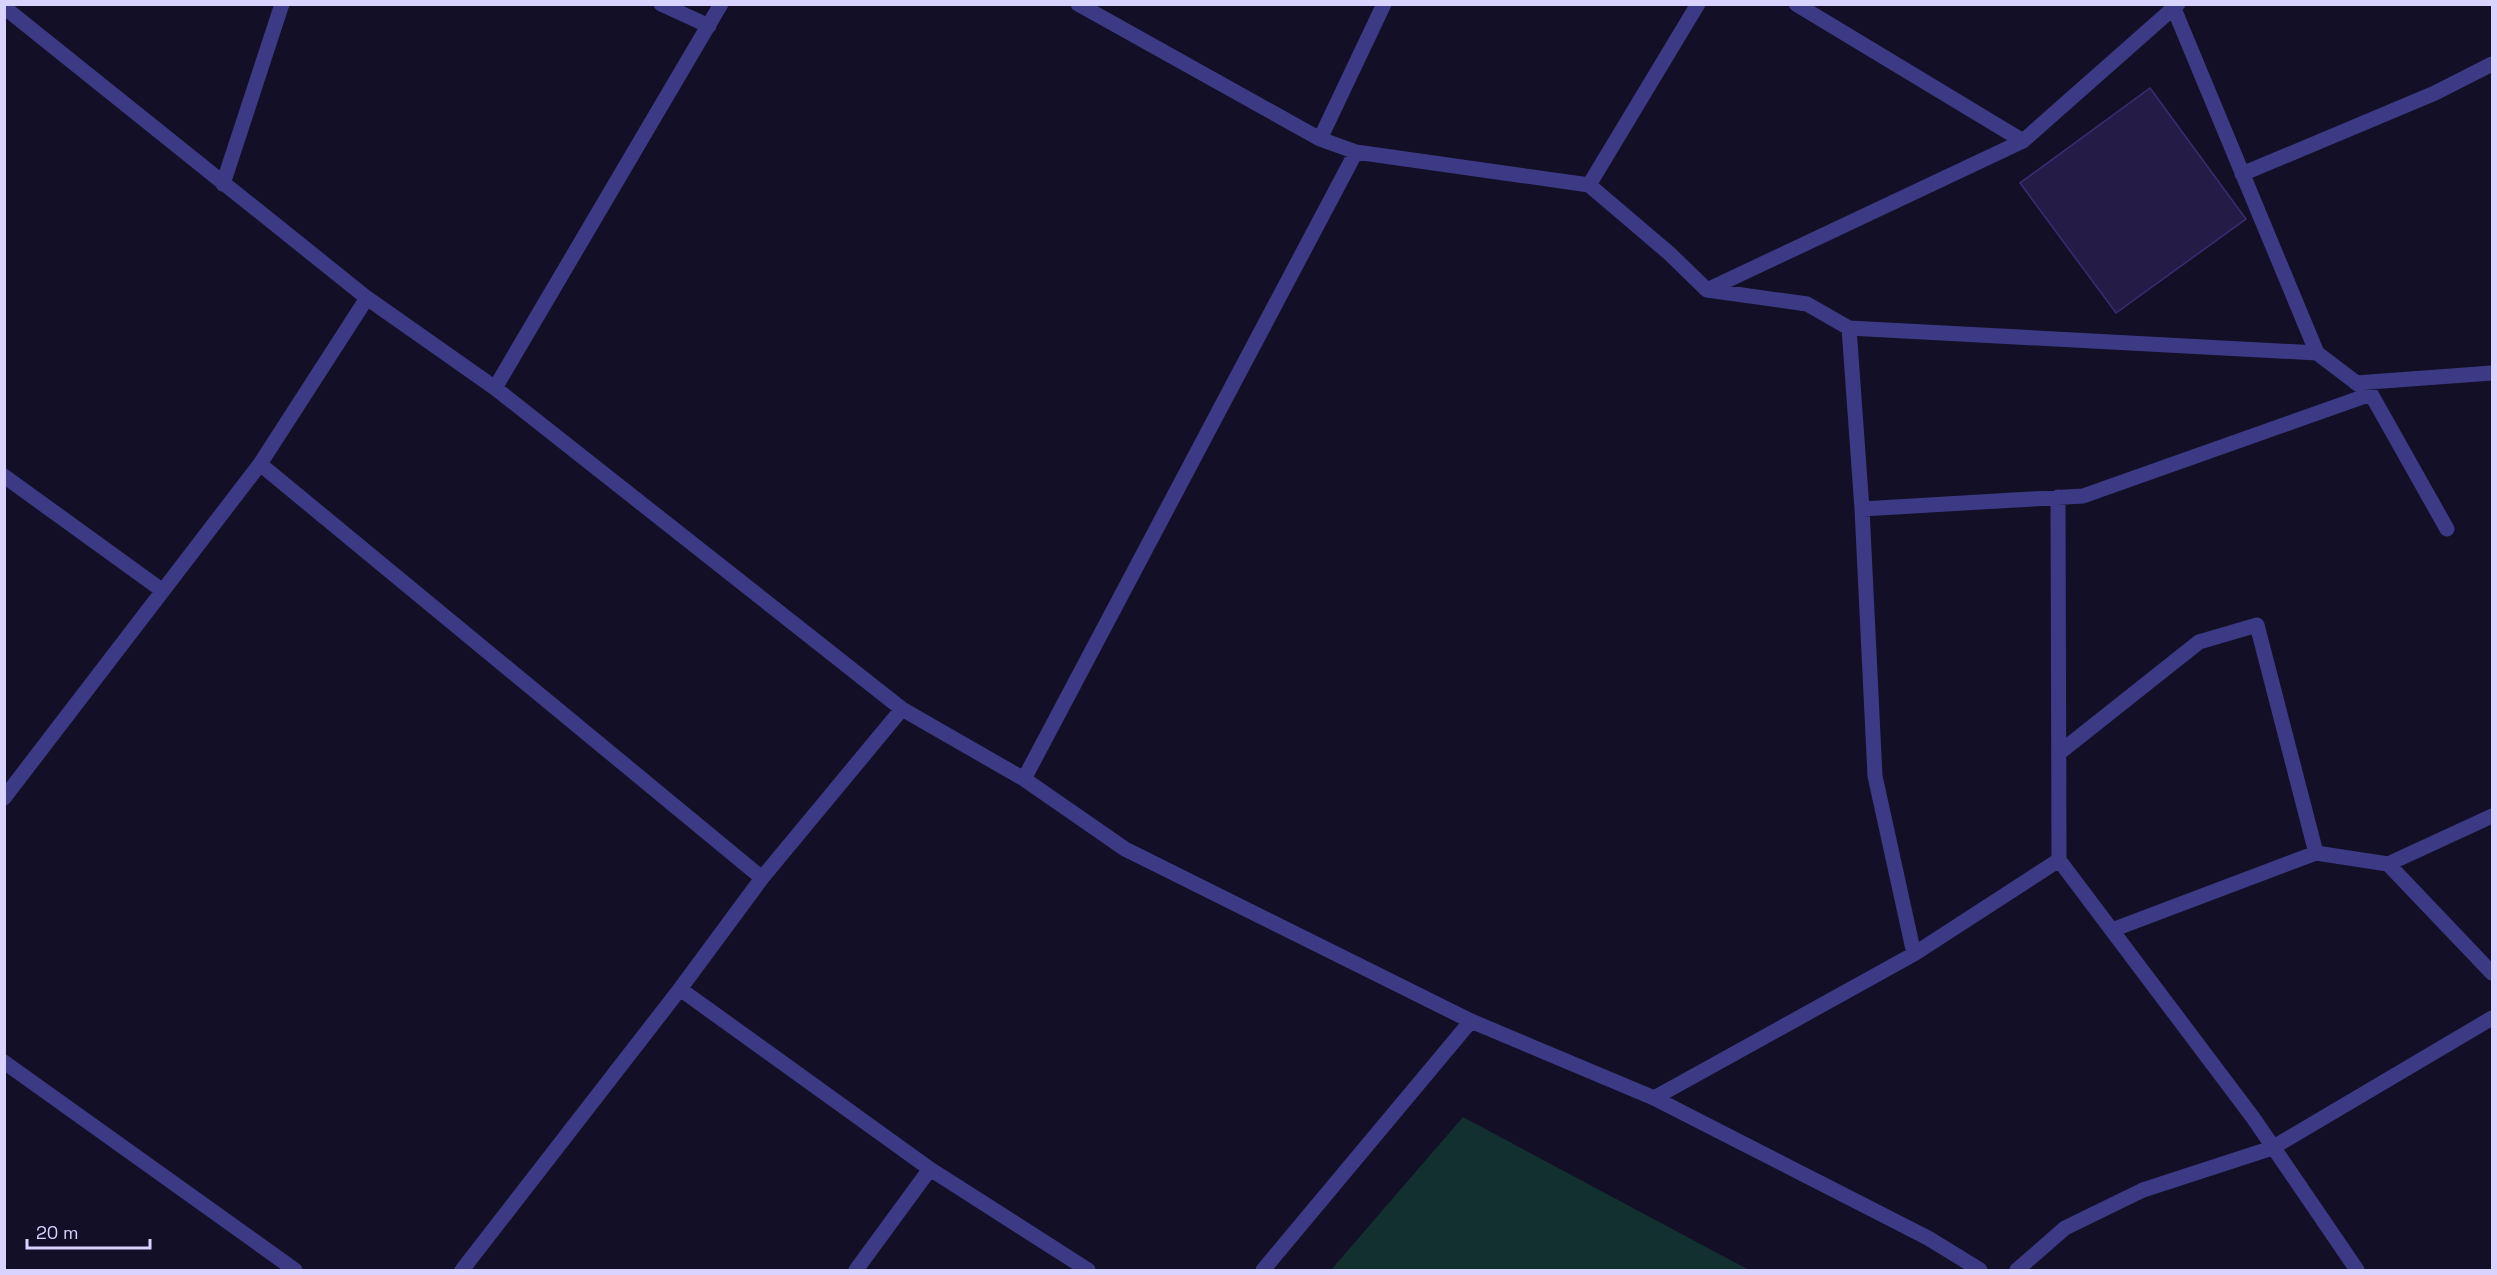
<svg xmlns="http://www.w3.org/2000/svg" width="2497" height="1275" viewBox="0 0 2497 1275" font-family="'Space Grotesk',sans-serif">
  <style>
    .green { fill: #12302f }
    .building { fill: #241b47; stroke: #3b2d73; stroke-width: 1.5 }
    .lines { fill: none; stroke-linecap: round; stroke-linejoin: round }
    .minor { stroke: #3d3a85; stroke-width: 15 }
  </style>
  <rect width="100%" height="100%" fill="#130f26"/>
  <!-- green -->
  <path class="green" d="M1463,1117L1749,1270H1331Z"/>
  <!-- building -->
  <path class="building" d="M2150,88L2246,219L2116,313L2020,183Z"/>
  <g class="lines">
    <!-- minor -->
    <path class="minor" d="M661,4L709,26
      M1078,4L1320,139L1356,152L1589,185L1670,254L1707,290L1807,304L1849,328L2317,353L2172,4
      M1796,4L2023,141
      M4,7L367,298L495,388L902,709L1024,779L1125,849L1471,1021L1654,1098L1928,1238L1980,1270
      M1320,139L1384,4
      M2242,174L2435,93L2492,64
      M223,184L282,4
      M1589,185L1698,4
      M1707,290L2023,141L2178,4
      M1849,328L1862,509L1875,776L1914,954
      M2317,353L2371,394L2447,529
      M2356,383L2492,373
      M495,388L721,4
      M260,464L762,878
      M4,476L163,591
      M2058,497L2059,860L2254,1119L2357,1270
      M1862,509L2083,496L2371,394
      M2059,753L2199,642L2257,625L2316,853L2388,864L2492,816
      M1024,779L1356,152
      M4,798L260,464L367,298
      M2388,864L2492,973
      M2112,930L2316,853
      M680,989L930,1169L1088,1270
      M4,1062L295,1270
      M1654,1098L1914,954L2059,860
      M462,1270L680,989L762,878L902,709
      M856,1270L930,1169
      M1263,1270L1471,1021
      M2017,1270L2065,1228L2143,1190L2272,1148L2492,1018"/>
  </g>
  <!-- border -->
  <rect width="2497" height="1275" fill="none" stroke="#d9d4ff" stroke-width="12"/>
  <!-- scale -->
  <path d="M27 1239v9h123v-9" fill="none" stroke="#d9d4ff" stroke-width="3"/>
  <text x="36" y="1239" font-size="18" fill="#d9d4ff" stroke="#130f26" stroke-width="4.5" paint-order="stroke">20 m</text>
</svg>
